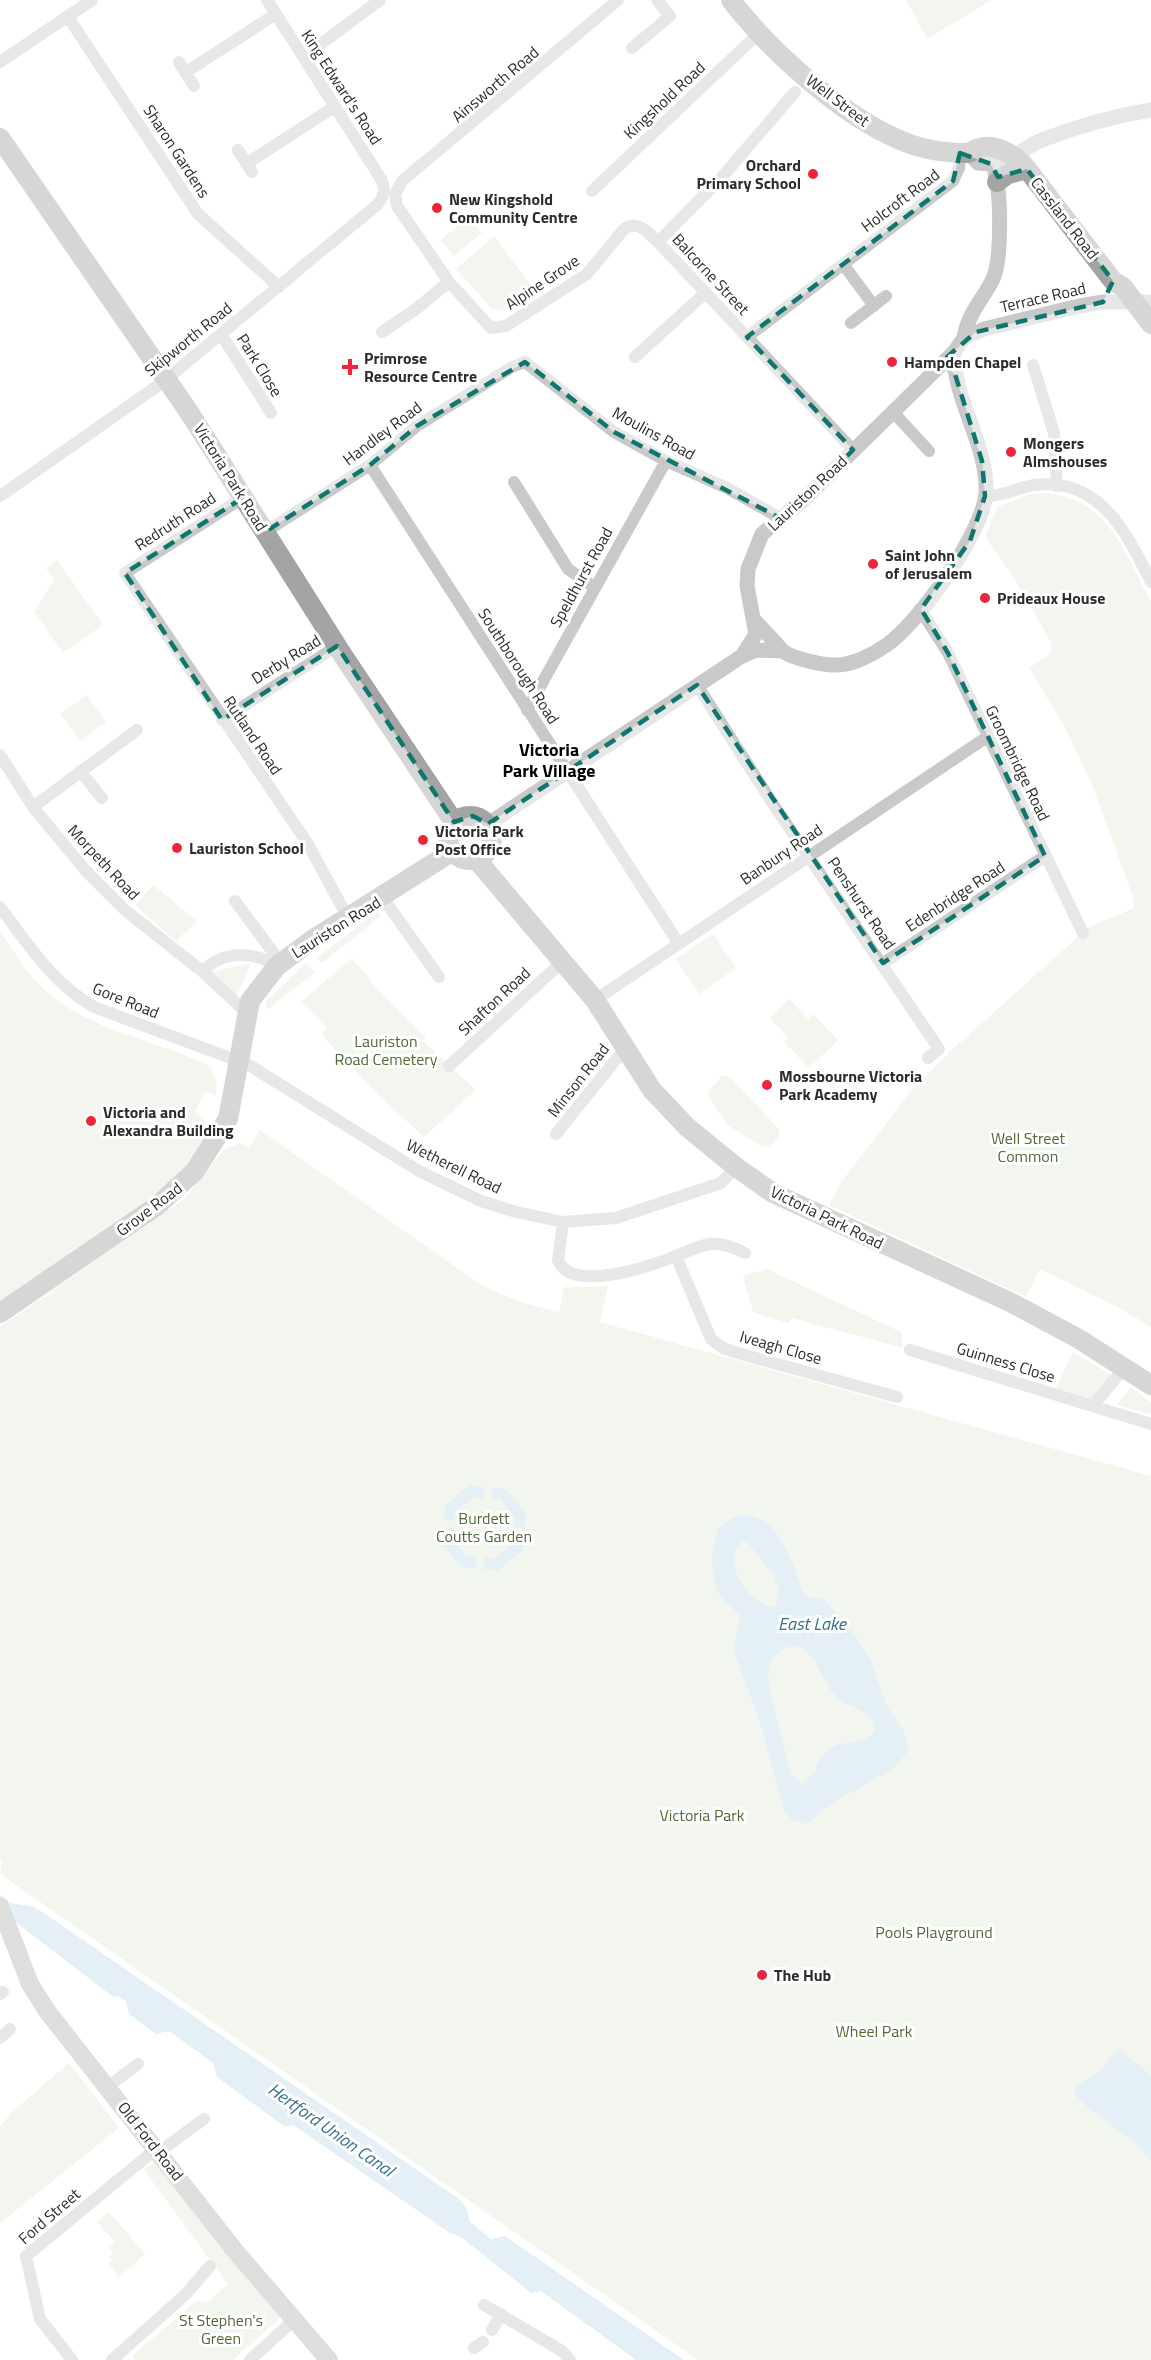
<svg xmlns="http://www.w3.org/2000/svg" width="1151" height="2360" viewBox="0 0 1151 2360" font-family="'Titillium Web',sans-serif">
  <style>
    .green { fill: #e3ebd9 }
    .water { fill: #c3deec; fill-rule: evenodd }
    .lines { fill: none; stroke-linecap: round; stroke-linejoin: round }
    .minor { stroke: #c9c9c9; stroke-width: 12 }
    .tertiary { stroke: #c9c9c9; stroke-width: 15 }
    .secondary { stroke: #b6b6b6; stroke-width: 18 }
    .primary { stroke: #a4a4a4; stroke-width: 20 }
    .marked { fill: none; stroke: #0f766e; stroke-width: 4.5; stroke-dasharray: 12 8; stroke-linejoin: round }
    .poi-dot { fill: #ed243a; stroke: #fff; stroke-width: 2 }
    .labels { text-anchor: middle; stroke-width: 6; stroke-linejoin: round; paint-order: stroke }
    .street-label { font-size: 16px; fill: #2c2c2c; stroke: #fff }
    .poi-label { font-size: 16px; font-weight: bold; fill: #2c2c2c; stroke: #fff; text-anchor: start }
    .park-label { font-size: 16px; fill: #516a38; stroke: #fff }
    .neighbourhood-label { font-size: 18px; font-weight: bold; fill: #000; stroke: #fff }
    .water-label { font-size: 18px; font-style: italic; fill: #377292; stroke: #fff }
  </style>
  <rect width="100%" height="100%" fill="#fff"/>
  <!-- green -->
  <path class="green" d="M906,0H992L927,39Z
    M468,217L482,233L454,256L441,240Z
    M494,236L535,291L505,310L492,309L456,269Z
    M1046,493C1109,499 1124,552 1151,601V1327L1123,1310L1040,1269L1026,1297L829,1205L839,1185L910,1092L954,1048L1089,927L1134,908L1133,897L1092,784L1063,724L1029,668L1049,655L1052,644L1014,578L985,537L997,507L1028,495Z
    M57,560L103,625L63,653L34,612L54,580L46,568Z
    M87,695L106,722L80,741L60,714Z
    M456 838a14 14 0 1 1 28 0a14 14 0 1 1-28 0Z
    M153,885L197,921L176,941L135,905Z
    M378,911L381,916L321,964L317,958Z
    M0,932C15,952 29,977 48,993C93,1032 155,1039 207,1065C217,1073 217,1084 216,1096L205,1092L195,1112L206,1121L205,1138L194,1157L168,1185L0,1301Z
    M713,934L736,968L699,994L676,959Z
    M352,958L378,990L426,1037L423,1041L476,1090L424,1137L378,1095L321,1034L327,1028L301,1002Z
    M251,963L236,998L212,972Z
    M306,963L315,972L267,1010L265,1002Z
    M789,999L808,1019L813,1014L838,1040L809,1068L784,1042L788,1038L770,1018Z
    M722,1076L730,1077L780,1130C780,1138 771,1147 763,1147L727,1125L707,1093Z
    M260,1130L480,1284L517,1301L559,1312L564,1287L608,1286L600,1322L1151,1476V2360H698L0,1874L2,1863L0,1857V1327L183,1200L225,1149L240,1143L249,1148Z
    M767,1269L901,1332L903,1348L792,1318L788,1323L753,1312L743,1276Z
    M1073,1352L1112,1375L1092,1401L1055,1390Z
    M1131,1387L1151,1402V1414L1117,1405Z
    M69,2063L119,2128L0,2223V2127L12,2112Z
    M158,2159L282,2316L233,2360H136L132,2356L197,2301L207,2302L228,2284L144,2170Z
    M109,2212L145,2254L119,2277L108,2264L112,2261L109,2257L113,2253L109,2248L115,2242L97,2222Z"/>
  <!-- water -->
  <path class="water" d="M469,1485L484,1487L483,1499L474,1497L455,1512V1521L443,1520L445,1505Z
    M492,1487L506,1489L526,1513L525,1528L513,1527L515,1518L500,1499L491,1500Z
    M742,1515C781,1514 793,1567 804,1594L807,1597L824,1599L853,1632L870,1659L887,1706L904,1732L908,1747L906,1754L894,1768L833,1803L806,1824L792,1820L783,1808L760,1722L733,1650L740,1617C736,1609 727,1605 721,1597C709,1579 711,1548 718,1528L730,1519ZM742,1541L748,1543L774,1576L779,1590L776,1607C762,1610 741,1587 737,1574C734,1568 735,1557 735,1550ZM792,1646C820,1649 820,1686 840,1700C853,1710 876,1710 875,1731C865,1746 846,1739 832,1748C818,1756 816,1778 801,1783L791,1774L772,1700L768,1673L772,1658L784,1648Z
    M442,1528L454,1529L452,1538L467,1556H477L475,1569L461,1567L441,1543Z
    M512,1535L524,1536L523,1550L498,1571L483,1569L485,1557L494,1559L512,1544Z
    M0,1895L10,1903L35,1907L459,2199L466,2207L470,2222L491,2239L505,2236L684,2360H636L541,2291L531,2293L461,2237L450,2233L293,2125L285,2127L217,2077L213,2063L169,2031L156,2034L129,2014L126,2001L118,1996L113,1997L0,1910Z
    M1118,2048L1151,2075V2162C1131,2132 1097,2121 1075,2094V2087L1100,2072Z"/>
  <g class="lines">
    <!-- minor -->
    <path class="minor" d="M618,0L402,181L395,194L397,206L449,282L491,328L506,326L587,274L624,229C638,219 648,233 658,242L853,450
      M68,17L198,214L279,287
      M632,48L670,16L657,0
      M314,49L380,0
      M0,62L92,0
      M179,62L194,86
      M186,72L276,14
      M238,150L252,172
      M246,164L334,107
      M592,191L759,33
      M658,242L722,177L795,92
      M843,264L874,306
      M851,323L886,296
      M382,332L416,309L449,282
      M221,334L271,413
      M747,337L953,181L959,168L960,153
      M635,357L704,294
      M1033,365L1054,433L1057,486
      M893,412L929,451
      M370,465L679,944
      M514,482L568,569L594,587
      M0,496L163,382L377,205C384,197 386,189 381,179L267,0
      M985,496C1002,497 1019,487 1035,485C1101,477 1127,534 1151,582
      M244,497L125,573L308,844L348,918
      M265,532L370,465L417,426L512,367L525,362L614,432L666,461L727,488L782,519
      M920,609L948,653L1083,933
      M697,685L773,804L939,1049L928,1058
      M527,710L666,461
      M222,720L337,646
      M0,755L33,807L86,871L125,910L203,972L246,1012
      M80,771L102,798
      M33,807L137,730
      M383,898L439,977
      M235,901L281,963
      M0,907C27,943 53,984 94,1007L249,1065L419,1171L481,1201L516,1212L563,1222L616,1218L721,1183L736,1167
      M883,963L1045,856
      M203,972C222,949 255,952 277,966
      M595,1000L987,737
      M449,1066L562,962
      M556,1134L626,1047
      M563,1222L558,1260C571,1294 651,1266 676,1256L711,1339L723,1348L734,1352L897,1397
      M676,1256C706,1244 714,1237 745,1253
      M910,1350L1151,1424
      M1093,1406L1124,1368
      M0,1994L3,1992
      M0,2038L10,2029
      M109,2086L138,2064
      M159,2152L204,2119
      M484,2305L562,2351L570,2360
      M492,2330L501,2314
      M474,2348L483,2342
      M72,2360L40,2319L26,2256L156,2149
      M112,2360L185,2295L210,2266
      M250,2360L294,2320"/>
    <!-- tertiary -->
    <path class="tertiary" d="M970,154L978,163C1012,167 1015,151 1042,140C1076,127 1115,116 1151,110
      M964,338C967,315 983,299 993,279C1002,258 1001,195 995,172
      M754,620C764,630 773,640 782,650C789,658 822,665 834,665C852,666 874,654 888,644C920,621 983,532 986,493C988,444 953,400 954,352
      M742,656L756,634L747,586L748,569L762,534L803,500L893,412L954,352L964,338L984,329L1079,306L1103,302H1151
      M488,824L742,656L756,650L783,651"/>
    <!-- secondary -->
    <path class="secondary" d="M0,1906L30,1984L47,2011L236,2252L329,2360"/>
    <!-- primary -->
    <path class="primary" d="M731,0C769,50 842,116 900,140C920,149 944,153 967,153C972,153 973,149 979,148C996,143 1017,156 1027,169L1113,281L1123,287L1151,324
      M0,138L189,412L342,654L454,822
      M997,182L1008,174L1027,169
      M448 838a22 22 0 1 1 44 0a22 22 0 1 1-44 0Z
      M476,859L595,1000L652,1090L687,1127L736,1167L773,1193L1012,1303L1079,1339L1151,1385
      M0,1313L158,1205L195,1171L228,1119L250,1001L277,966L312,940L453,851"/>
  </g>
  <!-- marked area -->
  <path d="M0 0H1151V2360H0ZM960,153L991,164L998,177L1027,169L1113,281L1103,302L976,332L940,363L955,374L982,461L985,496L970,541L921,609L948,653L1045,856L883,963L697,685L488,824L473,816L454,822L337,646L222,720L125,573L244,497L265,532L370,465L417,426L525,362L614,432L782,519L853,450L747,337L953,181Z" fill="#fff" fill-opacity=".55" fill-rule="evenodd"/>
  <path class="marked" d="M960,153L991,164L998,177L1027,169L1113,281L1103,302L976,332L940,363L955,374L982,461L985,496L970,541L921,609L948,653L1045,856L883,963L697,685L488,824L473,816L454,822L337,646L222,720L125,573L244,497L265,532L370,465L417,426L525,362L614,432L782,519L853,450L747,337L953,181Z"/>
  <!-- markers -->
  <g class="poi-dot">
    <circle cx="813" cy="174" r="6"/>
    <circle cx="437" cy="208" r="6"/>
    <circle cx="892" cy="362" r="6"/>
    <path d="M347 358h6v6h6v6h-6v6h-6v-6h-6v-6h6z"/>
    <circle cx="1011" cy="452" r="6"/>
    <circle cx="873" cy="564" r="6"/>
    <circle cx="985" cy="598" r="6"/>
    <circle cx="423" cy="840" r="6"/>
    <circle cx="177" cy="848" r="6"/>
    <circle cx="767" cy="1085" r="6"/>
    <circle cx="91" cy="1121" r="6"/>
    <circle cx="762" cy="1975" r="6"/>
  </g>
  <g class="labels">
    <!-- street labels -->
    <g class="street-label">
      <text transform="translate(495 84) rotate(-40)" y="6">Ainsworth Road</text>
      <text transform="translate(342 87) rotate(57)" y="6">King Edward's Road</text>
      <text transform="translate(664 100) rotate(-43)" y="6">Kingshold Road</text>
      <text transform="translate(838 100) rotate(37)" y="6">Well Street</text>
      <text transform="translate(177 151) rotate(57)" y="6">Sharon Gardens</text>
      <text transform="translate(900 200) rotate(-37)" y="6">Holcroft Road</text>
      <text transform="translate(1065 218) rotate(52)" y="6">Cassland Road</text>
      <text transform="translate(711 274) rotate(47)" y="6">Balcorne Street</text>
      <text transform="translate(542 282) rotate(-34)" y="6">Alpine Grove</text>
      <text transform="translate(1043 297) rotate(-13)" y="6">Terrace Road</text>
      <text transform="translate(188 339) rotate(-39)" y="6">Skipworth Road</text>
      <text transform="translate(260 365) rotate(58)" y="6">Park Close</text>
      <text transform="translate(382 433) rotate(-37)" y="6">Handley Road</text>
      <text transform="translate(654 433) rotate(29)" y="6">Moulins Road</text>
      <text transform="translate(231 477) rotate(58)" y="6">Victoria Park Road</text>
      <text transform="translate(807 493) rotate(-43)" y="6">Lauriston Road</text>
      <text transform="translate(175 521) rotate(-33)" y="6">Redruth Road</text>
      <text transform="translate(581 577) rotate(-61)" y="6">Speldhurst Road</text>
      <text transform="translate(286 659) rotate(-32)" y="6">Derby Road</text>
      <text transform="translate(519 666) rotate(57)" y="6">Southborough Road</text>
      <text transform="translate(253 735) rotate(56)" y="6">Rutland Road</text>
      <text transform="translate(1018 763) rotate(64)" y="6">Groombridge Road</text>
      <text transform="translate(781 854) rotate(-34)" y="6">Banbury Road</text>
      <text transform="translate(104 862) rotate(47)" y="6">Morpeth Road</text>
      <text transform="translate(955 896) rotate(-33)" y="6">Edenbridge Road</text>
      <text transform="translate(862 903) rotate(56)" y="6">Penshurst Road</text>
      <text transform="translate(336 927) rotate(-32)" y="6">Lauriston Road</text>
      <text transform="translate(126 1000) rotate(22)" y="6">Gore Road</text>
      <text transform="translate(494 1001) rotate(-43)" y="6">Shafton Road</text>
      <text transform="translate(578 1080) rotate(-52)" y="6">Minson Road</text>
      <text transform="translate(454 1166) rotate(26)" y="6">Wetherell Road</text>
      <text transform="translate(149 1209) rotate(-37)" y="6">Grove Road</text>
      <text transform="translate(827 1217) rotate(26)" y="6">Victoria Park Road</text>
      <text transform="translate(781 1347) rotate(16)" y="6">Iveagh Close</text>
      <text transform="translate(1006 1362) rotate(17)" y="6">Guinness Close</text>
      <text transform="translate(151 2141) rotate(52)" y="6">Old Ford Road</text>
      <text transform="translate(49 2216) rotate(-41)" y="6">Ford Street</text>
    </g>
    <!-- poi labels -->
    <g class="poi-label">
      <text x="801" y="171" text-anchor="end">Orchard<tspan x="801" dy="18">Primary School</tspan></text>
      <text x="449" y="205">New Kingshold<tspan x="449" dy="18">Community Centre</tspan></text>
      <text x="364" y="364">Primrose<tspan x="364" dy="18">Resource Centre</tspan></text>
      <text x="904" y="368">Hampden Chapel</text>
      <text x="1023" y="449">Mongers<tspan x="1023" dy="18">Almshouses</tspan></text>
      <text x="885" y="561">Saint John<tspan x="885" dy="18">of Jerusalem</tspan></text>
      <text x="997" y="604">Prideaux House</text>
      <text x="435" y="837">Victoria Park<tspan x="435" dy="18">Post Office</tspan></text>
      <text x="189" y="854">Lauriston School</text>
      <text x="779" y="1082">Mossbourne Victoria<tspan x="779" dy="18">Park Academy</tspan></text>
      <text x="103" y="1118">Victoria and<tspan x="103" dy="18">Alexandra Building</tspan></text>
      <text x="774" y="1981">The Hub</text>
    </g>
    <!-- park labels -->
    <g class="park-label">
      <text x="386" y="1047">Lauriston<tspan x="386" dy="18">Road Cemetery</tspan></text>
      <text x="1028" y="1144">Well Street<tspan x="1028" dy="18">Common</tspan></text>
      <text x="484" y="1524">Burdett<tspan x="484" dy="18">Coutts Garden</tspan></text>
      <text x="702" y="1821">Victoria Park</text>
      <text x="934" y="1938">Pools Playground</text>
      <text x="874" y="2037">Wheel Park</text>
      <text x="221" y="2326">St Stephen's<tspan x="221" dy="18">Green</tspan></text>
    </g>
    <!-- neighbourhood labels -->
    <g class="neighbourhood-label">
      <text x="549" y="756">Victoria<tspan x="549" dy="21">Park Village</tspan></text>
    </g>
    <!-- water labels -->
    <g class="water-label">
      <text x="812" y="1630">East Lake</text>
      <text transform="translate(331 2130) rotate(35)" y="6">Hertford Union Canal</text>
    </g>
  </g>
</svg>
